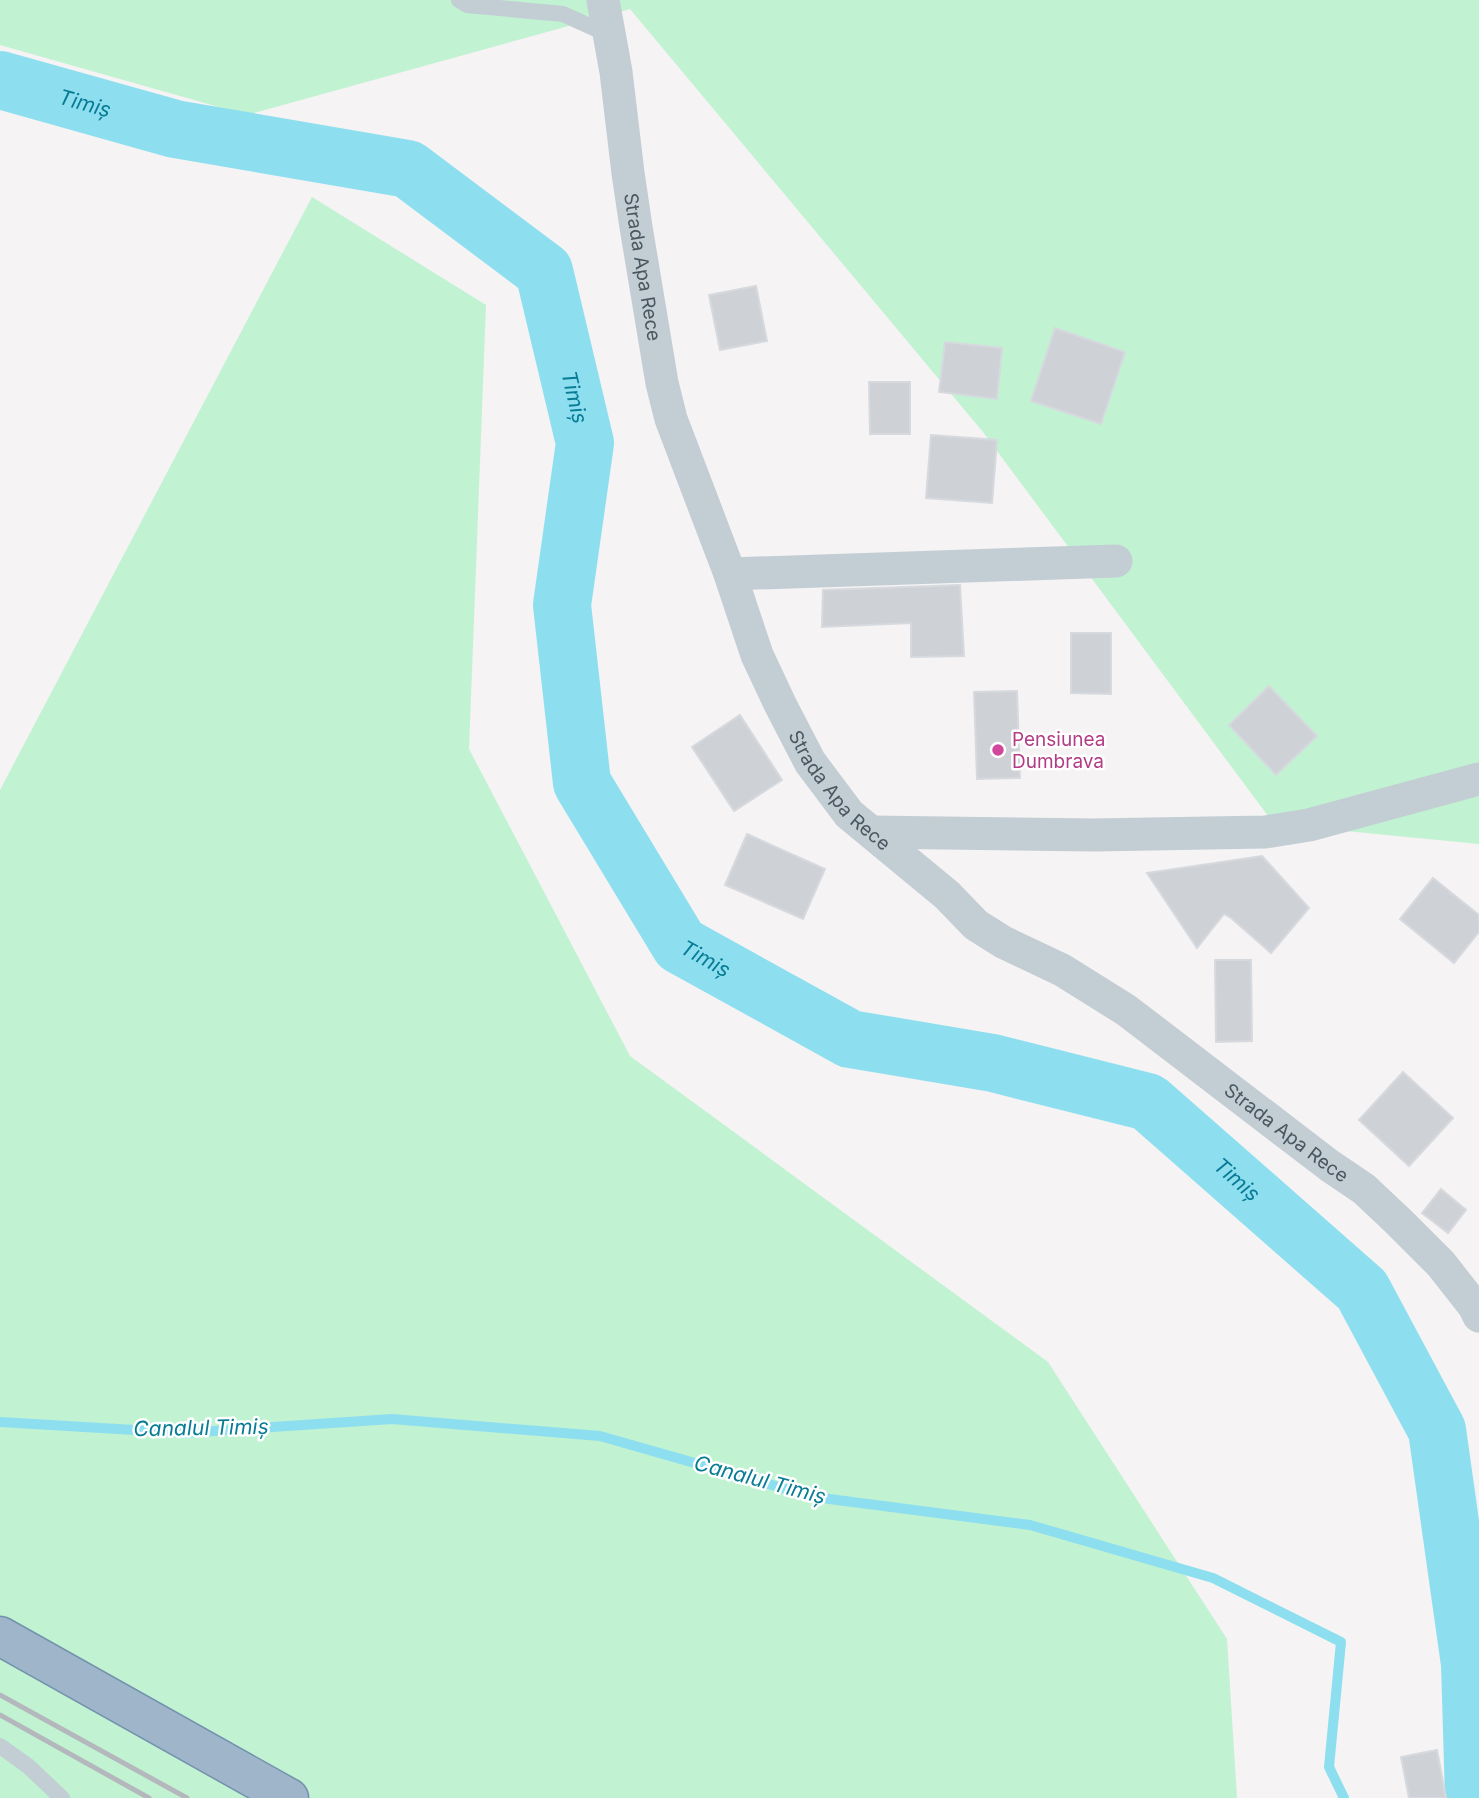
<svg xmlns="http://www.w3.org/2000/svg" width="1479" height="1798" viewBox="0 0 1479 1798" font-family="Inter,sans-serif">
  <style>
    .green { fill: #c1f2d2 }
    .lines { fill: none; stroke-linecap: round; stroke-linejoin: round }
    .stream { stroke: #8ddff0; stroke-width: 10 }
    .river { stroke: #8ddff0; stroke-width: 58 }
    .building { fill: #ced2d7; stroke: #d6d9de; stroke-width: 2 }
    .trunk-casing { stroke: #7492ae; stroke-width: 41 }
    .service { stroke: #c3cdd4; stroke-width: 16 }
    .minor { stroke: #c3cdd4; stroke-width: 33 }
    .trunk { stroke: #9eb5ca; stroke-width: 38 }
    .rail { stroke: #b4b8bd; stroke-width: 5 }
    .hotel-dot { fill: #d1479c; stroke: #fff; stroke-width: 2.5 }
    .labels { text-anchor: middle; stroke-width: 5; stroke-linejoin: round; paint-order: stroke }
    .street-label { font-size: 19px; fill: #495761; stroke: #fff }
    .hotel-label { font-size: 19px; fill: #b23c85; stroke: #fff; text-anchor: start }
    .water-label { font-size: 21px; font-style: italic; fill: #097c95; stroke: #fff }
  </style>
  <rect width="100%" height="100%" fill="#f5f3f3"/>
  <!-- green -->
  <path class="green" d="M0,0H1479V844L1274,824L983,432L630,9L247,115L0,45Z
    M312,197L486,305L469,749L630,1056L1048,1362L1227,1639L1237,1798H0V790Z"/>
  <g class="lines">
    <!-- stream -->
    <path class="stream" d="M0,1422L185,1433L392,1419L600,1436L814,1497L1030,1525L1213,1578L1341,1642L1329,1767L1344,1798"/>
    <!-- river -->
    <path class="river" id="s1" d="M0,80L175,129L408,169L544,271L585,443L562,605L582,783L680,945L850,1039L993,1063L1148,1102L1362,1290L1437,1430L1470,1664L1474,1798"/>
  </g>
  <!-- building -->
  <path class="building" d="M756,286L767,341L720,350L709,295Z
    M1055,328L1125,352L1101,424L1031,401Z
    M945,342L1002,348L997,399L939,392Z
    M869,382H910V434H870Z
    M931,435L997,440L992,503L926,498Z
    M960,585L964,656L911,657V623L822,627L823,590Z
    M1071,633H1111V694L1071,693Z
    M1269,686L1317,736L1276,775L1229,725Z
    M1017,691L1020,778L977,779L974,692Z
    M740,715L782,780L734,811L692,747Z
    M747,834L825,869L803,919L725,885Z
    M1262,856L1309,908L1271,953L1231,918L1224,914L1197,948L1147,873Z
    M1433,878L1479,915V932L1454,963L1400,919Z
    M1215,960H1251L1252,1041L1216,1042Z
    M1403,1072L1453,1118L1409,1166L1359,1120Z
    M1441,1189L1466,1210L1448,1233L1422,1213Z
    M1437,1750L1446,1798H1409L1401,1757Z"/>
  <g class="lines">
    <defs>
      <path id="trunk" d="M0,1636L289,1798"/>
    </defs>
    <!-- trunk casing -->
    <use href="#trunk" class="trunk-casing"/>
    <!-- service -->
    <path class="service" d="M459,0L467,5L563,14L609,35
      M0,1746L28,1766L62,1798"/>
    <!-- minor -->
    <g class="minor">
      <path id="s2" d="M603,0L616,72L628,173L636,227L662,383L671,419L730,574L757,655L780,704L810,762L849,814L947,895L976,925L1003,942L1062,970L1126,1010L1330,1166L1364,1189L1398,1221L1441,1264L1474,1306L1479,1316"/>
      <path d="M730,574L1116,561"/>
      <path d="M871,832L1094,835L1265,832L1309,825L1479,779"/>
    </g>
    <!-- trunk -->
    <use href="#trunk" class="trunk"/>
    <!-- rail -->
    <path class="rail" d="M0,1695L187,1798
      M0,1715L149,1798"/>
  </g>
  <!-- markers -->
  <circle class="hotel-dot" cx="998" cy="750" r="7"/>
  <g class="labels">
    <!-- street labels -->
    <g class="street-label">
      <text dy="7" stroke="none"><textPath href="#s2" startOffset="270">Strada Apa Rece</textPath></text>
      <text dy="7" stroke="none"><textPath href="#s2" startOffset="836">Strada Apa Rece</textPath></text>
      <text dy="7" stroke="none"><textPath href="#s2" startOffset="1404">Strada Apa Rece</textPath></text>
    </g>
    <!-- hotel labels -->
    <g class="hotel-label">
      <text x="1012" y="746">Pensiunea<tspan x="1012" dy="22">Dumbrava</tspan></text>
    </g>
    <!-- water labels -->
    <g class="water-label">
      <text dy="7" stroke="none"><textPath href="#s1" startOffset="88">Timiș</textPath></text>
      <text dy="7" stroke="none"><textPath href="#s1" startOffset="718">Timiș</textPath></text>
      <text dy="7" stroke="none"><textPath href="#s1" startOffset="1326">Timiș</textPath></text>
      <text dy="7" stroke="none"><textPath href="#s1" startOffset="1914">Timiș</textPath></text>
      <text transform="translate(201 1428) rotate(-1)" y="7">Canalul Timiș</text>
      <text transform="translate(760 1480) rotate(15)" y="7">Canalul Timiș</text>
    </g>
  </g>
</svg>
